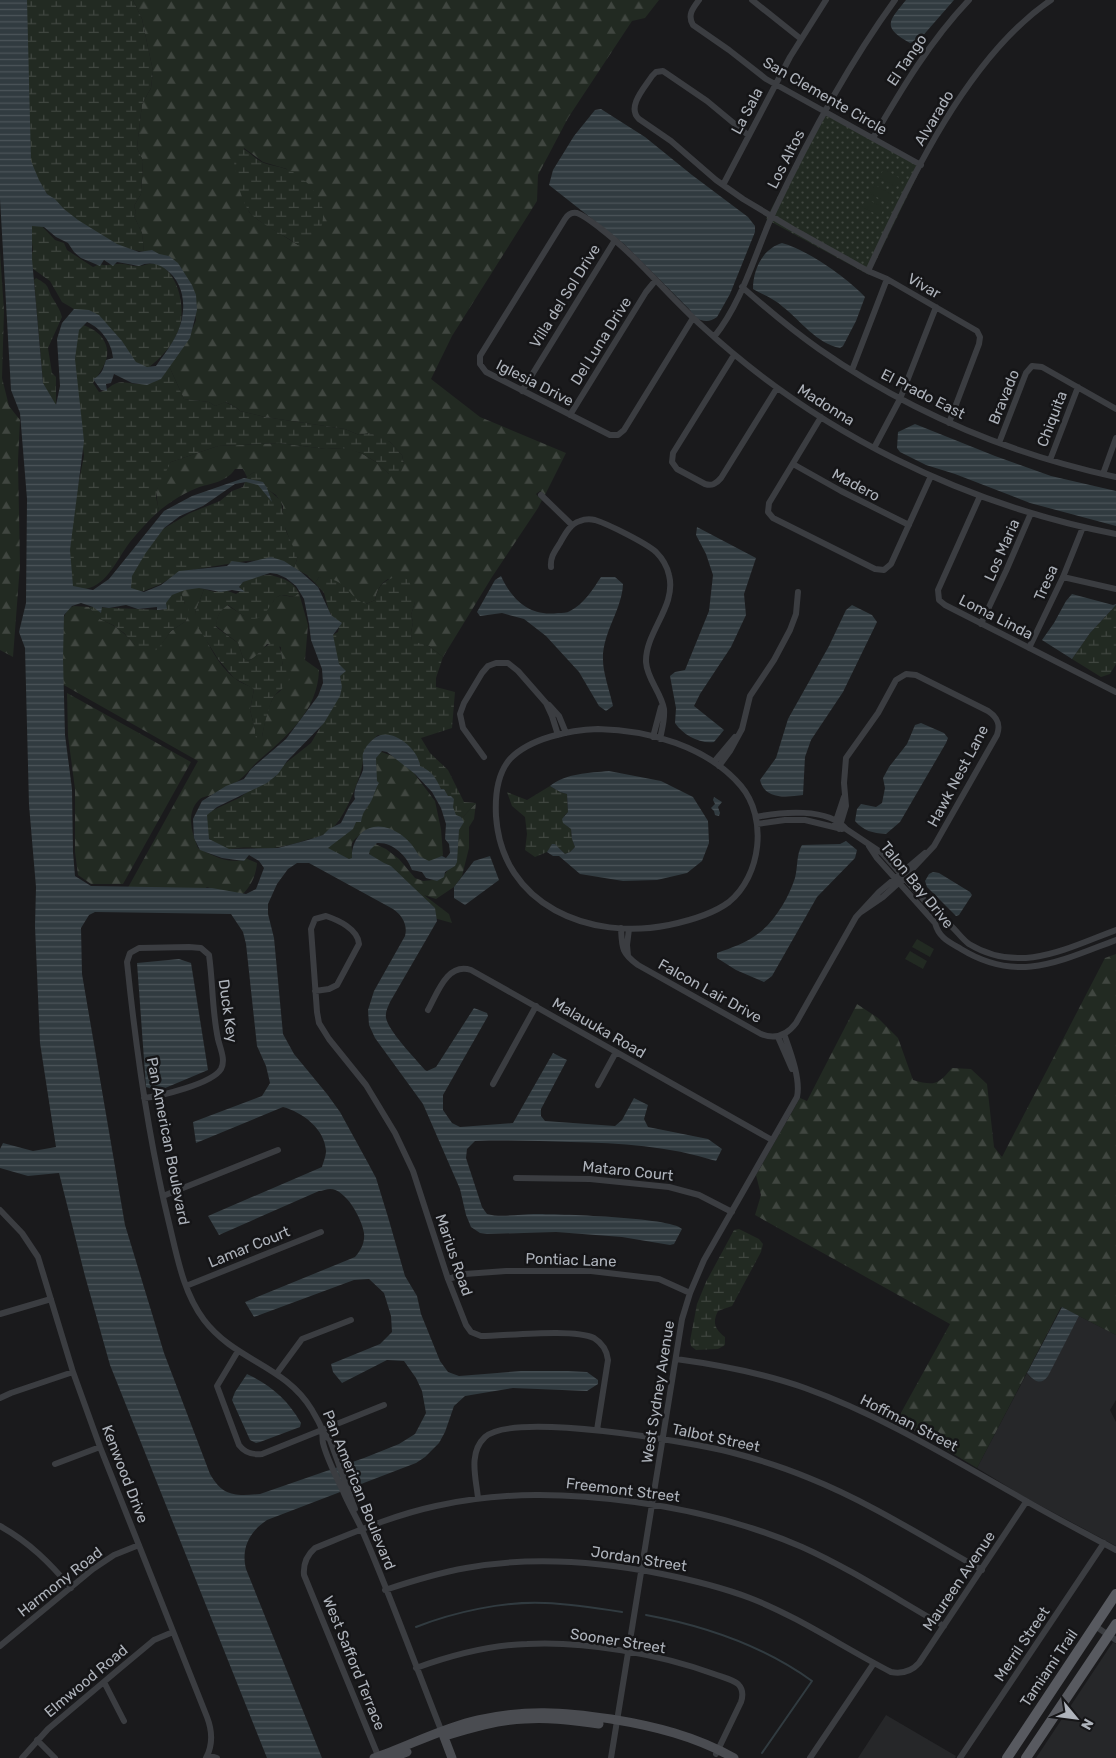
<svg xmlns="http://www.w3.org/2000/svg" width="1116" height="1758" viewBox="0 0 1116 1758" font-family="Rubik,sans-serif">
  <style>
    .built { fill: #262729 }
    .forest { fill: url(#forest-firs); fill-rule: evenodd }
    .wetland { fill: url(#wetland-marsh) }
    .park { fill: url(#park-dots) }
    .garden { fill: #222a22 }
    .water { fill: url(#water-rules); fill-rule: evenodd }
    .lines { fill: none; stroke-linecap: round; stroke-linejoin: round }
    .stream { stroke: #313b40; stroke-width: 2 }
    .street { stroke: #3b3d41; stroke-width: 6 }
    .secondary { stroke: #4a4c51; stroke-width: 9 }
    .primary { stroke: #585a60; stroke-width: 10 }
    .labels { text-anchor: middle; stroke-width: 5; stroke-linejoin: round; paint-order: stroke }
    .street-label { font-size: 15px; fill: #aeb3bb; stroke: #151517 }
  </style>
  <defs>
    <pattern id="forest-firs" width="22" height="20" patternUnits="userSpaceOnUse" patternTransform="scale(1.25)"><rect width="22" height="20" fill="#222a22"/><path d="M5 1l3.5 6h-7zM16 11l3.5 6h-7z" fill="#404640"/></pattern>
    <pattern id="wetland-marsh" width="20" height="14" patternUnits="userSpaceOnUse" patternTransform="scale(1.25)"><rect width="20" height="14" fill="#222a22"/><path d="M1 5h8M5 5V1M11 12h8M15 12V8" fill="none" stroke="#404640"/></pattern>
    <pattern id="park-dots" width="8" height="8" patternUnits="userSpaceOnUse" patternTransform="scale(1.25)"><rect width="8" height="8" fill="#222a22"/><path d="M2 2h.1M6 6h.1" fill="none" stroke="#404640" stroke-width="1.8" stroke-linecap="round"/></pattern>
    <pattern id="water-rules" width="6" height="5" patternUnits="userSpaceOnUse" patternTransform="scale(1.25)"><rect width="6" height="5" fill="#313b40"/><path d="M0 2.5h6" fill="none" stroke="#4c555a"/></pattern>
  </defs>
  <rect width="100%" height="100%" fill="#1a1a1c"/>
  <!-- built -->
  <path class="built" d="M1079,1316L1116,1335V1400L1110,1410L1116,1422V1546L1028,1499L977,1468L1027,1373L1030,1377L1046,1378Z
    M1113,1642L1116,1644V1758H1036Z
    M886,1715L956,1756L955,1758H858Z"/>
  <!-- forest -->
  <path class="forest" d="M133,0H659L645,18L632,21L568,118L538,175L537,201L452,336L431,379L480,417L566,453L545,495L540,491L536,494L542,500L538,508L492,577L443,657L429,646L412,642L411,633L413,622L411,615L415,602L388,579C380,584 377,590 375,600L366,604L356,601L345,587L319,577L315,583L307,575L294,568L297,559L283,522V506L276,495L270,491L254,472L247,477L243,469H235C226,483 210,483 197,488C184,493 170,502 159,511C154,491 158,479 171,462L218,446L279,443L326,449L342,448L349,449L361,453L376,462L389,474L404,464L402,455L390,442L370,433L359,435L345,429L265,417L240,411L237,408L226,402L215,406L209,402L184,399L169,366L188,340L196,320L190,282L144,252L142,233L134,216L136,212L134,206L141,194L143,161L137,148L142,104L151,88L153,71L142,19ZM244,148L263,162L287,169L298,245L258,220L249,212L240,187Z
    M0,251L4,311L2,378L9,406L20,420L18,461L20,565L13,657L0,650Z
    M189,585L204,589L195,613C204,636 216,665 237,680C242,684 249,685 254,689L250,710L255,729V737H262C264,725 268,704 275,695C277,693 280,692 281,690C288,678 280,659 281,647L267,644L260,653L249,661L243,658L238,643L216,626C216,618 220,610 227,605L244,616L273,602L275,598L281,595L293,597L299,593L308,625L305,660L319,670C318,711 286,737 257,762C251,768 245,776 238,781C234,784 216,794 211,795C206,797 202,796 198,801C186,814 192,833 198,848C211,855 231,866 245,858L257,863C256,877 249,890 238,898L207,887C201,892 196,891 190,888L181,892L125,893L198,761L62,684C61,661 54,628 69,608L74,606L89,607C99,621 100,618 114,626C122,631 129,638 135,645L162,643L171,631L186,621L185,604L180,589Z
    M67,693L191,762L123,884H91L78,875L75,852V789L68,736Z
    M379,751L395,757L410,768L435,801L441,829L443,855L437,861H420L415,854L363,832C346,846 353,843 353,861L325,848L352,827L366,809L377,786L373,764Z
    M476,803L474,819L469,827V848L462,876L454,887L436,899L424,895L449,914L452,923L434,918L374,862L367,849L373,843L386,849L399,859L415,878L423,881L433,880L444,875L455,861L460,820Z
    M1116,954V1335L1061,1307L977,1468L897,1420L950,1324L755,1215L761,1195L756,1175L800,1098L807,1101L857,1004L878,1018L898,1038L913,1080C934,1086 938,1085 952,1068L971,1069L987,1084L994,1147L1002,1157L1105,958Z"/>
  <!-- wetland -->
  <path class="wetland" d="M22,0H133L142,19L153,71L151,88L142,104L137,148L143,161L141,194L134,206L136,212L134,216L142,233L144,252L119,247L93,235L47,194L31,168Z
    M238,147C248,149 254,159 264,163C271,166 279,166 286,169C302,175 321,193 323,211C324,220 321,229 318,237L298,245C284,235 262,225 251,214C241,203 232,166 234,150Z
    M38,222L55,240L64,243L67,250L93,267L100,264C108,267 114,263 123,264C127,264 133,267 138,266C145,266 149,262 157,264C179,272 186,309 179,329C173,345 161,358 148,368L133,366L118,343L79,312L62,302L50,281L29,266L28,260L33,251L30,225Z
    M36,278C50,286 46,285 52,297C56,304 60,309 62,317L48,348L52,373L56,377V417L44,393L34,280Z
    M83,325C91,328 93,329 100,335C115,353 104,366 93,383L99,392C107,391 110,385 117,383C123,381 131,384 137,384C150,383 159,373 169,366L184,399L209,402L215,406L225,402L237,408L240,411L265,417L345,429L359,435L370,433L381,437L390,442L402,455L404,464L400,474L396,477L389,474L376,462L361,453L342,448L326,449L279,443L218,446L171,462L158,487L156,497L159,511C149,520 139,531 130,542C114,563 102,599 68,587L70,524L84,456L74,379L75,366L72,344L77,331Z
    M254,472L258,474L270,491L281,501L286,531L296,553L297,559L294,568L268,560L246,561L185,571L175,575L161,584L144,591H127V577L163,529L190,513L220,501L232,491L243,487L247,477Z
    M270,575C283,578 293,581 299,593L294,597C290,596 285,595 282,595C270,596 268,624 248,618C241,615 234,609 228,605C220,610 216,618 216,627L238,643L243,658L249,661C259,655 265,642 277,643C282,648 281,661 284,669H289L291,673C290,687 279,688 273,698C268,708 264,726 262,737L259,738L255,737V729L250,710L254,689L234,678L218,659L196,624L195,613L204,589L215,592L222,589L236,594L242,590L238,585L254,576Z
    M399,576L409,580L415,602L411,615L413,622L411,633L412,641L429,646L443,657L436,678V687L455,692L452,728L421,738L430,753L448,770L464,802L476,803L460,820H454L448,796L434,781L385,737L378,735C361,749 366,752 361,771C356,788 343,822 328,832C322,837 311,838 303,841C286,846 272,850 254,848C229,845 227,858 206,835L205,814L239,798L277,770L311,743L333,706L341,681L331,636L338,632L339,627L329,611L324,593L315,583L319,577C329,578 338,580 345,587C354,595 353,599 366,604L375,600C378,585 385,579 399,576Z
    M180,589L185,604L189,608V614L186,621L171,631L158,649L151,652L135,645L124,633L113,625L97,618L89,607L163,610L169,596Z
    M1116,605V664L1110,674L1101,677L1072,659L1090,633Z
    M550,786L560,792L567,794L568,812L564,816L567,826L571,829L572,839L575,847L570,852L565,854L558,847L552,844L547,852L535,857L525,850L527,834L525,817L512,806L507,792L527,800Z
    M739,1229L759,1239L763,1244L761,1252L732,1306L718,1311C712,1323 715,1329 725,1337V1345L718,1349L696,1350L691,1346L690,1341L697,1304L706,1282L734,1230Z"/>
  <!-- park -->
  <path class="park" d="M822,112L923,164L869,275L766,219Z"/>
  <!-- garden -->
  <path class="garden" d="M884,169L901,179L896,187L879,177Z
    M875,185L892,195L887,203L870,193Z
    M867,199L884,208L880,216L862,207Z
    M917,939L934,949L930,957L912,947Z
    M910,951L927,961L923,969L905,959Z"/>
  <!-- water -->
  <path class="water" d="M0,0H27L31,161L39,180L47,194L55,199L64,209L78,220L117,244L139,252L152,250L159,254L169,256L178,263L192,285L196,295L197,310L190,338L161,379L147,385L132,383L114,374L111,383L106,384L107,391L101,390L93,379C102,375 103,369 106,360L113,358C112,343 101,328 87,322L79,330L75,359L84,441L70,550L73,586L93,590L109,579L164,511L192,496L244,478L263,482L267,488L272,502L258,485L246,482L235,484L203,506L180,516L164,528L145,554L132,576L131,588L144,592L161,585L179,571L227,566L232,561L246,563L271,557L284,561L301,572L318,587L331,615L342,623L333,635L339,664L346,671L340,676L342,687L340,696L324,723L287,761L278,774L267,783L217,807L207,815L209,839L229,849L278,848L308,840L323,835L329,829L341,823L349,807L355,799C352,790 360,779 363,770C364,763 361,756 364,751C367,744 374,737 381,735C397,731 419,751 420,766C432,771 436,778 441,789H444L448,796H451L454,799L453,807L456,815L461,817L464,822L459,830L457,862L455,866L445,872L444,877L437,881L426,878L422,872L412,870C407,856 393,842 377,843L370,850L369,854L384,863L391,866L435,908L437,921L390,1002C388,1007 385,1012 386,1018C389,1032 415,1058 425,1070L427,1071L436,1067L474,1008L487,1013L488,1016L443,1095V1110L452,1123L460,1127L513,1123L553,1053L567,1060L541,1109V1116L545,1121L615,1126L622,1120L634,1098L648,1105L644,1119L648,1127L708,1139L722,1149L716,1161C669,1146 620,1143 571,1142C539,1141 507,1140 475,1141L467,1149L466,1158L482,1207L487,1214C501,1218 519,1214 534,1214C555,1214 671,1217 682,1229L674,1244L670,1245L622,1237L556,1232L487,1234L480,1233L471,1227L466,1215L460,1189L423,1104L375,1038L369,1025L368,1010L374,991L405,936C408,925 402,915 393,909L309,863H297L288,869L277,884L268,904V914L274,938L283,1034L294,1054L327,1094L340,1112L368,1163L376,1178L388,1217L405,1276L417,1296L421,1314L440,1361L448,1372L459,1376L521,1371H568L587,1372L598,1380V1384L587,1391L513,1388L465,1396L454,1406L445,1432L439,1443L425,1457L416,1463L267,1520C249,1532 241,1548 246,1569L322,1758H267L110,1365L85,1276L59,1173L28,1176L0,1168V1149L3,1143L33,1151L56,1147L40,1043L35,926L36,887L29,805L25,648L19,632L26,603L27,499L20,413L11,390L0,199ZM32,226L44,227L56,237L68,243L74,252L81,258L100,266L104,260L113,266L117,262L139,266C148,262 156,263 164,268C189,285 187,318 173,341C168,350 161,358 156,366L147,367L136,362L122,341L99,315L89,310L74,309L62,323L57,339L60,386L56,405L43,383L32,259ZM270,573L277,574L286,578L296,586L304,599L309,624L311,640L322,669L323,683L318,696L286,739L251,769L244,779L226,786L202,801L193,819L194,838L200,850L222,858L244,861L249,855L259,861L264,868L256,889L246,894L212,888L91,886L75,876L73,852L72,789L65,735L63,658L64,615L72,606L81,603L93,607L101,613L102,607L109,608L126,605L138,609L157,607V610L167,609L166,603L172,595L185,590L199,588L221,592L232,590L245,592L239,587L243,582ZM382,751L387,752L415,774L432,792L441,808L446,824L445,839L449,844L450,853L446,858L442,856L429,861L419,856C413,843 399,830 384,827C364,823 351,840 352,858L349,859L328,848L353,829L356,822H361C363,811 365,811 370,803C374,797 375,789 379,783L377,781L376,758ZM95,912L231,914L243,932L246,944L257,1046L266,1066L270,1083L262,1096L193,1122L196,1143L283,1107C302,1112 325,1129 326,1151C326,1156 323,1163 322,1167L208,1216L219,1235L319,1191C322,1191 327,1189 330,1189C346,1189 362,1219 364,1233C365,1243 361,1250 355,1257L245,1302L254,1317L354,1280L369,1279L384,1293L391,1316L392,1332L380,1344L331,1364L333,1372L342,1383L387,1360L404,1361L416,1378L422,1391L426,1413L415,1434L399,1444L364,1458L260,1494C236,1496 223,1497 210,1474L164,1353L125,1225L82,974L81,928L89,915Z
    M906,0H954L920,39L910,43C882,27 888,22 906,0Z
    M601,109L645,137L692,175L748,217L755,226V232L730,294L717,317C709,323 703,321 694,318L690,310L624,244L549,185L553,170L574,136L595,110Z
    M782,243C806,249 849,279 865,297L856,321L843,346L840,348C817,344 800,320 783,307C775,299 763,295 753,289C753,270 762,249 782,243Z
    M915,424L995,456L1051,476L1116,491V526L1030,503L955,474L926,465L900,452L897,448L898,432Z
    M697,527L756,558L744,594L746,615L731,647L700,694L694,706L724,730L714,742C700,744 683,735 675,723L676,708L670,676L675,672L685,670L709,611L713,575L706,554L696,535Z
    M501,576C512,600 530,617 558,613C562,613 567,613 570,611C584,604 593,589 601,577H615L623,584C622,610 602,633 603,660C603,673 610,692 613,706L606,711L599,706L579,672L546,636L524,619L502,613L480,616L477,612L495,580Z
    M1072,594L1113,605L1116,604V605L1090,633L1072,659L1042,640L1054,623L1066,601Z
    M852,605L872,615L877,622L843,692L811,740L805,757L803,795C786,797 765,800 760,780L776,758L788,719L829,646L846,610Z
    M921,723L944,733L948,738L946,743L900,822L886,834C872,833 864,831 855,821L857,809L861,804L876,807L882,803L885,788L883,778L889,767L907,744L915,725Z
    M609,771L661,781L693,797L708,821L709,843L702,861L687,873L657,880L623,881L580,874L559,856H553L547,852L552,844H555L565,854L570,852L575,847L572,839L571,829L563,823L562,819L568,812L567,794L560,792L550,786C566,773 589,773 609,771Z
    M714,797L722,802L718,807L720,813L719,816L715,815L714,811L711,808L715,804L713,800Z
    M846,841L857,850L855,858L817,897L772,976L764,982L736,970L717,958V953C731,948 746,943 759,933C775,921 789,897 795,878C798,867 796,855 802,845L840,844Z
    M490,856L499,880L465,905L454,898V887L474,861Z
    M933,872L939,873L970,892L972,895L959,915L956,916L927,887L925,881L929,874Z
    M179,959L191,963L208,1070L158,1091L146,1087L137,963Z
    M1062,1307L1079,1316L1048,1376C1041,1386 1034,1381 1027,1373Z
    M247,1374C271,1385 288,1400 301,1423L300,1427L260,1442L256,1443L250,1440L232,1400L235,1392Z"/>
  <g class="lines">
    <!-- stream -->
    <path class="stream" d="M646,1615C706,1626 762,1645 812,1681L762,1753
      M416,1627C454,1612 504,1601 545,1603C571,1604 597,1608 622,1612"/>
    <!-- street -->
    <path class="street" d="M699,0C693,8 687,15 693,25L729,50L766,79L921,165
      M752,0L801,39
      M748,135L707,101L663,71L656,72L652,76C645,87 626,107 639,119L671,141L716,180L743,199L793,229L868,271L887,279L977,331L980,337L979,344L949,423
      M873,138C901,90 930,41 969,0
      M723,185L790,57L826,0
      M868,271C909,181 968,56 1051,0
      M742,287C767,309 792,330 819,349C908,411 1010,454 1116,477
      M693,318L624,430L618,435H610L486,372L480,364V356L565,219C568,214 572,212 577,213C585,216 593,223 600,228C638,257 667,295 703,327C818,433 963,504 1116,534
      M714,337C743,301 755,253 774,211C809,137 847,66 895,0
      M734,355L673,453L672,462L677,469L705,484C712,486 716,484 721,478L777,388
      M852,370L887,279
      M522,391L615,240
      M570,415L646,292L655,281
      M821,417L769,503L768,512L773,518L875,569L884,570L891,564L931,476
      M999,443L1026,373L1032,366L1042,367L1116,409
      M874,448L900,399L936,307
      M1050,460L1078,387
      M793,464L841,491L909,525
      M1103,474L1116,438
      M541,495L572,525
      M980,496L938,590L939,600L945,605L1116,692
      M551,567C550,557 555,551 560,543C565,534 570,524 580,521C585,519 590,519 595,520C608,524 646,543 656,552C662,558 667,566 669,575C677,606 645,632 646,662C647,679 661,692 664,709C665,719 662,729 660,739
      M1063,577L1116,589
      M981,624L1006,571L1031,513
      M1029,648L1063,577L1083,527
      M549,705L559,716L566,733
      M598,729C648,730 707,746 741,786C768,818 761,876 729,902C713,914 688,921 669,925C590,941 502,906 496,816C495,797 497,774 510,759C530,738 570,730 598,729Z
      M653,737L661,707
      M484,757L463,728L460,714L464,703L482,673L488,666L496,663H508L518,671L546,703L552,716L558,735
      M714,762L735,737
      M719,766L730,751L742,729L750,696L774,660L790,630L796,614L798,592
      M756,817C781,812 828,807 846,829L882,853L941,919C944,921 947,922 950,925C957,931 961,938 969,944C1020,975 1067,948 1116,930
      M757,824L785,820H805L842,829
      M835,824L844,797
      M839,829L846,806L844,783L846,758L878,713L896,680L906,674L916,675L988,711C997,717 1001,724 997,735L934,846L904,878L883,897L861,912
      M869,846L877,858L935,923C939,938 949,942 961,949C1018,984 1060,961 1116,940
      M621,928C622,947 621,953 638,965L761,1034C776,1040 787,1035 796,1023L856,917L879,892L925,853
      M628,956L627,945L629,929
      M315,991L329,989L337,985L359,944C358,929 338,920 326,916L315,919L311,929L317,1012L319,1023L329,1039L366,1085L395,1133L413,1171L448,1279L466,1325L471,1332L481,1336C506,1336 573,1328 594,1338C602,1343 607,1350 608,1360L597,1430
      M428,1010C437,994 447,962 471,970L772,1140
      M778,1037L792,1069
      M493,1084L536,1006
      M598,1085L616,1052
      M144,1098C160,1096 212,1084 221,1069C226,1060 220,1048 218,1039C212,1011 213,983 209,955L201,948L189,947L139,948L130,953L127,962C136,1050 148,1137 169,1223C177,1256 183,1292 204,1320C235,1361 285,1365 312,1410C315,1416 320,1423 322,1430C323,1434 322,1439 323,1443C327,1459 336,1476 343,1491C348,1504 356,1516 362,1530C391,1597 416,1667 443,1735
      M516,1178L590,1179L669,1187L699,1195L732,1212
      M163,1196L278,1150
      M0,1210L22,1233L38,1257L73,1372L100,1447L207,1717C212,1730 213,1745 206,1758
      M448,1279L465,1274L506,1271H591L659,1279L690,1293
      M186,1286L321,1232
      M0,1314L51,1299
      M238,1351L217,1386L239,1445C245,1453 252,1455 262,1454L384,1405
      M676,1359C720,1365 763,1373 805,1388C880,1415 947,1456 1016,1495C1048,1514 1083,1532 1116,1550
      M277,1373L302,1339L351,1320
      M0,1398L11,1393L73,1372
      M322,1431L330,1440L355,1509
      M55,1464L100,1447
      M478,1498C476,1478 468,1453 485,1437C514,1411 689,1442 730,1452C757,1459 783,1467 809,1478C869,1502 925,1538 982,1570
      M0,1526C29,1542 50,1563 71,1588
      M385,1590C412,1581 438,1573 466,1568C531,1556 597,1561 662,1574C692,1580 721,1587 750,1598C799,1617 844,1648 891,1672C902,1674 911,1672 919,1663L1026,1502
      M1095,1626L1116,1640
      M0,1646L93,1569L114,1555L139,1545
      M416,1668C452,1655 489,1645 527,1644C585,1641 659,1654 714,1674C722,1677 732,1679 738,1684C743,1689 743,1696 741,1702L716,1754
      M104,1682L124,1721
      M37,1740L55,1758
      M208,1755L217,1758
      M22,1758L48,1729L118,1670L154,1640L173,1632
      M379,1758L304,1575C303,1564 307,1555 315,1548C355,1532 394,1515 436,1506C503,1491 568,1493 635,1502C693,1510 749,1524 802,1547C851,1569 898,1600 944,1626
      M611,1758L682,1319L690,1293L704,1260L797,1097C801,1079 790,1051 784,1034
      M810,1758L874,1663
      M960,1758L1104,1543"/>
    <!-- secondary -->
    <path class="secondary" d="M445,1736C471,1728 498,1720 525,1719C550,1717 575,1721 599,1724
      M444,1737L452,1758
      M374,1758C409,1746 442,1728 478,1720C525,1709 564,1712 611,1719C654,1726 695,1736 734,1758
      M391,1758L407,1752"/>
    <!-- primary -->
    <path class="primary" d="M1007,1758L1116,1594
      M1026,1758L1116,1624"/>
  </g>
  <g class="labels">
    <!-- street labels -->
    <g class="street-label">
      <text transform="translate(907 60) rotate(-56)" y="5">El Tango</text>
      <text transform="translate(825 96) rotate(30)" y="5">San Clemente Circle</text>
      <text transform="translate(747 111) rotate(-62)" y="5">La Sala</text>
      <text transform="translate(934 118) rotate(-59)" y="5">Alvarado</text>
      <text transform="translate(786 159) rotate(-63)" y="5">Los Altos</text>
      <text transform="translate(924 286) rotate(30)" y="5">Vivar</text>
      <text transform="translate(565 296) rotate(-58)" y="5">Villa del Sol Drive</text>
      <text transform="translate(601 341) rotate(-58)" y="5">Del Luna Drive</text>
      <text transform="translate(535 383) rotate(27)" y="5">Iglesia Drive</text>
      <text transform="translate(923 394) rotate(27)" y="5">El Prado East</text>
      <text transform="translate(1004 397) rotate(-68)" y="5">Bravado</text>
      <text transform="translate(826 405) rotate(32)" y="5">Madonna</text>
      <text transform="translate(1052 419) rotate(-69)" y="5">Chiquita</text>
      <text transform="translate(856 485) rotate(28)" y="5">Madero</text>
      <text transform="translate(1002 550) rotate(-66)" y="5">Los Maria</text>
      <text transform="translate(1046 583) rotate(-66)" y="5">Tresa</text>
      <text transform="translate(996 617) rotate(27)" y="5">Loma Linda</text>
      <text transform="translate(958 776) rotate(-62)" y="5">Hawk Nest Lane</text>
      <text transform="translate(917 885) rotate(51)" y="5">Talon Bay Drive</text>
      <text transform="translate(710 991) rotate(29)" y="5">Falcon Lair Drive</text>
      <text transform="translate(228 1011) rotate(82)" y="5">Duck Key</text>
      <text transform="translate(599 1028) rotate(30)" y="5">Malauuka Road</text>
      <text transform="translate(168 1141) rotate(79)" y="5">Pan American Boulevard</text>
      <text transform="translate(628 1171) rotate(6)" y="5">Mataro Court</text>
      <text transform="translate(249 1247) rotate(-22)" y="5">Lamar Court</text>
      <text transform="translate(454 1255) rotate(71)" y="5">Marius Road</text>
      <text transform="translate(571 1260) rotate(2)" y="5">Pontiac Lane</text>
      <text transform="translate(658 1392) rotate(-81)" y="5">West Sydney Avenue</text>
      <text transform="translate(909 1423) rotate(27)" y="5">Hoffman Street</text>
      <text transform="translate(716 1438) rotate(12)" y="5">Talbot Street</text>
      <text transform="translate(125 1474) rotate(69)" y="5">Kenwood Drive</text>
      <text transform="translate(359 1490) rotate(68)" y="5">Pan American Boulevard</text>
      <text transform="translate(623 1490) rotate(7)" y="5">Freemont Street</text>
      <text transform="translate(639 1559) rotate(9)" y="5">Jordan Street</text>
      <text transform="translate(959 1581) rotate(-56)" y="5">Maureen Avenue</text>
      <text transform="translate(60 1582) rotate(-38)" y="5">Harmony Road</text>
      <text transform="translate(618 1641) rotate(9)" y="5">Sooner Street</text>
      <text transform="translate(1022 1644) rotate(-56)" y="5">Merril Street</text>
      <text transform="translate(354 1663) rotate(68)" y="5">West Safford Terrace</text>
      <text transform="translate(1049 1668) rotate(-56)" y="5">Tamiami Trail</text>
      <text transform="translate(86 1681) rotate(-40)" y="5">Elmwood Road</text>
    </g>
  </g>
  <!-- north arrow -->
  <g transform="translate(1076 1718) rotate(119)" stroke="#151517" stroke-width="4" paint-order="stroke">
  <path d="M0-4L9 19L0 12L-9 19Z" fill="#aeb3bb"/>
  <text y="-8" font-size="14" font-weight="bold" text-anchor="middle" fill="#aeb3bb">N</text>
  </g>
</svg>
